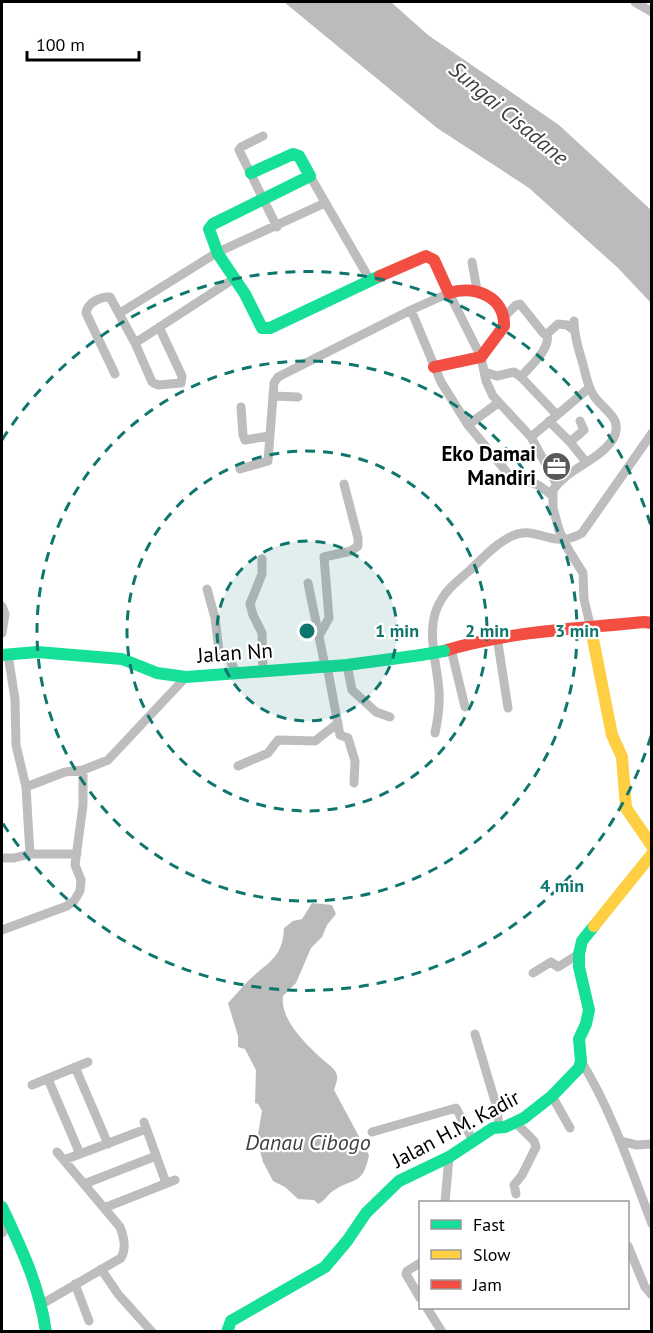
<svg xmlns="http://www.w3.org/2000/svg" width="653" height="1333" viewBox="0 0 653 1333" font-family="'PT Sans',sans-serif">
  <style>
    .water { fill: #bbb }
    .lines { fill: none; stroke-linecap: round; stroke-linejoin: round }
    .street { stroke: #bdbdbd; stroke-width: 9 }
    .fast { stroke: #16e098; stroke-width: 12 }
    .slow { stroke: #ffcf43; stroke-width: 12 }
    .jam { stroke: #f24e42; stroke-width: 12 }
    .street-bridge { stroke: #bdbdbd; stroke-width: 9 }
    .fast-bridge { stroke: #16e098; stroke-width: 12 }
    .ring { fill: none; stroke: #0f766e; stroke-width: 3; stroke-dasharray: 10 8 }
    .labels { text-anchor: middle; stroke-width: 4.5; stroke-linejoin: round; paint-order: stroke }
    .poi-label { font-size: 21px; font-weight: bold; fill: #000; stroke: #fff; text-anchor: end }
    .street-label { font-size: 21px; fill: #000; stroke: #fff }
    .water-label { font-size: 22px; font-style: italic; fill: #3f3f3f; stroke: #fff }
    .centre { fill: #0f766e; stroke: #fff; stroke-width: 3 }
    .ring-label { font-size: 18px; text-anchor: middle; font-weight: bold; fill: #0f766e; stroke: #fff; stroke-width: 4.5; stroke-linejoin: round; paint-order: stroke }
  </style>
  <rect width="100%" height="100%" fill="#fff"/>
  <!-- water -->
  <path class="water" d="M284,2H391L428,35L559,125L651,210V303L618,268L529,188L437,128Z
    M312,903L332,905L336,914L327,925L322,937L311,948L296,983L283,996C280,1020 305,1043 322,1059C327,1064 336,1068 337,1076C338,1080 335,1086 334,1090L369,1155C363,1187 352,1177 333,1191C327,1195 325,1201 318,1204L314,1200L298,1199L285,1187L273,1181L263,1162L257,1140L262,1111L258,1104L255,1103L256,1070L245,1049L238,1047V1036L228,1003C235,996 241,988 248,981C266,963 283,959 284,928L293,921L302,919Z"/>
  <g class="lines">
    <!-- street -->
    <path class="street" d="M635,2L652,12
      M263,136L241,147L239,150L277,227
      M310,176L370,280
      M472,262L477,290
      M411,310L449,293L481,357L486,381L493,396L531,437L557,485
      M120,313L218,252L325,203
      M504,317L516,305L520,304L544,334H547L558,324L567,325L574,330
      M135,343L235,278
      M485,372L497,376L514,372L521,377L556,414
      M115,374L86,313C87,303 101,296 110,297L135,343L152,382L158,385L181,383L182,376L159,327
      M521,377C530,366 551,349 547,334
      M273,396L298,397
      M241,407L243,435L245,440L269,436
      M549,421L570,442L586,462
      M468,425L498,403
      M531,437L589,388
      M570,442L584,430L580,421
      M240,469L268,461L274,383L278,377L411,310L441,382L468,425L509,475L538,485L552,495
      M559,530L553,508V490C568,468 599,461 613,439C616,434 617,427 615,421C611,412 600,405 594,396C587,386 586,374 582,361C578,347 574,336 574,321
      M568,549L583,573L584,599L591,629
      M262,559V574L250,604L253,615L262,633L263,671
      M308,583L325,666
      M207,589L215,618L219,651L230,660L236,673
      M2,606L5,614L2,633
      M320,634L329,618L324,557L351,551L358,546V538L344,484
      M497,637L508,708
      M451,649L465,707
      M8,655L15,699L16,745L26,787
      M347,665L352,690L376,712L390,717
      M327,666L340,735L348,738L355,761L354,783
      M435,733C438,719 440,706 439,691C437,660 423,625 443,597C449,587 460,579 469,571C482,559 495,544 512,536C538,524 552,551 582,533L652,433
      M238,766L268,753L278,740L315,741L338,723
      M30,854H77
      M2,858H14L30,854L26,787L65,772L83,770L108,760L186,677
      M2,930L67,906L74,901L80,891L81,880L75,865L83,805V770
      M533,973L551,962L558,967L579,954
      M475,1034L497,1108L499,1127
      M581,1061C612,1111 631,1169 652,1224
      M75,1067L108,1144
      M48,1079L80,1154
      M32,1085L88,1062
      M552,1096L570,1128
      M144,1122L166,1183
      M516,1123L534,1141L536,1147L522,1175L514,1185L516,1194
      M372,1132L456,1108L473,1141
      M620,1141L637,1145L652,1144
      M64,1160L146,1129
      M84,1184L156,1156
      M445,1202L449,1157
      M104,1208L175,1180
      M2,1233L9,1225
      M628,1246L645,1287L652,1295
      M420,1263L407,1271L406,1274L420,1298
      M101,1269L118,1294L152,1332
      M75,1284L89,1321
      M42,1304L121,1258C127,1248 124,1237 120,1227L57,1152
      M427,1308L442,1332"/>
    <!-- fast -->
    <path class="fast" d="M251,173L293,154L299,156L310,176L213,224L209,229L218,254L245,294L262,328H270L380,276
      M2,655L37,652L122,659L157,673L186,677L347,665L421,655
      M2,1207C22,1250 39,1284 46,1332
      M227,1332L231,1321L325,1267L347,1241L366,1213L399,1181L449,1157L493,1128L505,1127L524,1118L552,1096L579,1068L581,1061L579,1039L586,1024L589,1010L579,967V954L582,941L594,926"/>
    <!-- slow -->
    <path class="slow" d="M591,629L612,735L622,757L626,808L652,846
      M594,926L652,854"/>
    <!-- jam -->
    <path class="jam" d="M380,276L426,256L434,260L449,293C474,285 505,296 504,326L481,357L434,367
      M444,651C509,631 577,629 644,622L652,623"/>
    <!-- street-bridge -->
    <path class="street-bridge" d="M559,530L568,549"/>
    <!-- fast-bridge -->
    <path class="fast-bridge" d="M421,655L444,651"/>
  </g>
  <!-- distance rings -->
  <circle cx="307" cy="631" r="90" fill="#0f766e" fill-opacity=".12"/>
  <g class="ring">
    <circle cx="307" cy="631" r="90"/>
    <circle cx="307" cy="631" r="180"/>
    <circle cx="307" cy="631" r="270"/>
    <path d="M651 736A360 360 0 0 1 2 822M2 440A360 360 0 0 1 651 526"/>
  </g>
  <!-- icons -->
  <defs>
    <symbol id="office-disc" viewBox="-11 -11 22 22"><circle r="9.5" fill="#595959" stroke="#fff"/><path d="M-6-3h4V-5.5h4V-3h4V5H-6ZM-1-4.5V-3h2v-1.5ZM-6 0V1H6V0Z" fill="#fff"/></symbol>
  </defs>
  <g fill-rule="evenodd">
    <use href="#office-disc" x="540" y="450" width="33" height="33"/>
  </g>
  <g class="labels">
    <!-- poi labels -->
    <g class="poi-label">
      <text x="536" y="461">Eko Damai<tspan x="536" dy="24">Mandiri</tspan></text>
    </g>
    <!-- street labels -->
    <g class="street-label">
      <text transform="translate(235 653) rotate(-4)" y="7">Jalan Nn</text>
      <text transform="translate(456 1129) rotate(-28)" y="7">Jalan H.M. Kadir</text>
    </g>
    <!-- water labels -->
    <g class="water-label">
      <text transform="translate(509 113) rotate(40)" y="8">Sungai Cisadane</text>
      <text x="308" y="1150">Danau Cibogo</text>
    </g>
  </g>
  <circle cx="307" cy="631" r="9" class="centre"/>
  <g class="ring-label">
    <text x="397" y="637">1 min</text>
    <text x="487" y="637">2 min</text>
    <text x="577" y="637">3 min</text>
    <text x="562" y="892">4 min</text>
  </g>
  <!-- border -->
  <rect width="653" height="1333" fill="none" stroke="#000000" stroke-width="6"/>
  <!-- legend -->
  <rect x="419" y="1201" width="210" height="108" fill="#ffffff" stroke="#999999" stroke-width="1.5"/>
  <rect x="431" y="1220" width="30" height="9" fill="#16e098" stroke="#999999" stroke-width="1.5"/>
  <text x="473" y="1231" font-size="18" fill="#000000">Fast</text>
  <rect x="431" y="1250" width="30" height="9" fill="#ffcf43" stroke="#999999" stroke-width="1.5"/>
  <text x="473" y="1261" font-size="18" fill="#000000">Slow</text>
  <rect x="431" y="1280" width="30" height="9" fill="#f24e42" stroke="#999999" stroke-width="1.5"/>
  <text x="473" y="1291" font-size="18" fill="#000000">Jam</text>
  <!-- scale -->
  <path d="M27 51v9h112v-9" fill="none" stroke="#000000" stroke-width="3"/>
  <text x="36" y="51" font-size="18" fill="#000000" stroke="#ffffff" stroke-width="4.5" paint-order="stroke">100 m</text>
</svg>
